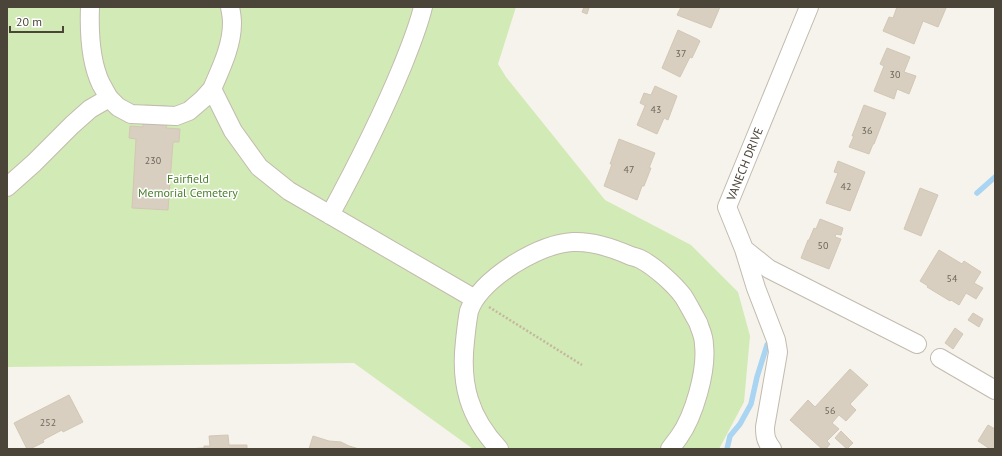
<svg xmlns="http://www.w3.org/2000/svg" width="1002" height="456" viewBox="0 0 1002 456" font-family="'PT Sans',sans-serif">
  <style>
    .green { fill: #d2eab5 }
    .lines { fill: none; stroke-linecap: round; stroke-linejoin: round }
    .stream { stroke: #a9d4f2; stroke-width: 5.5 }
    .building { fill: #d8cfc1; stroke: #d3c7b4 }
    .minor-casing { stroke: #c2bbae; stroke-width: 20 }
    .path { stroke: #c4b79f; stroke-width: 2.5; stroke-dasharray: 2 2; stroke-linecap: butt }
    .minor { stroke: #fff; stroke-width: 18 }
    .labels { text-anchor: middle; stroke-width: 3; stroke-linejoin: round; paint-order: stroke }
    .number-label { font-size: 10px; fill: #6e675b }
    .street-label { font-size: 12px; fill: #4b4439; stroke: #fff }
    .park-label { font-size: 12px; fill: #4a7f2a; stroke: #fff }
  </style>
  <rect width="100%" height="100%" fill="#f6f3ec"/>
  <!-- green -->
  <path class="green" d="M7,7H516L498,64L506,77L605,200L691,245L738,292L750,336L744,402L719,449H473L354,363L7,367Z"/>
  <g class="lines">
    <!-- stream -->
    <path class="stream" d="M977,193L995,177
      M727,449L730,436L740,424L751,404L757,377L767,345L769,343"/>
  </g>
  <!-- building -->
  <path class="building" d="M584,7L589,8L587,14L582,12Z
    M681,7H720L711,28L677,15Z
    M897,7H944L946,8L938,27L923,21L914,44L883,31L889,17L893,18Z
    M678,30L697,39L700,41L692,58L690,57L680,77L662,68Z
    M887,48L910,57L904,72L916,76L909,94L897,89L894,99L874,91L884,66L880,64Z
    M655,86L677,96L668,120L664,118L657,134L637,125L645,106H646L640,103L644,93L651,95Z
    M145,105L167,106L166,124H167L166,128L180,129L179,142H173L168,210L132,208L136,139L129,138L130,126L143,127V122L144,123Z
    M864,105L886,113L874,144H873L869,154L849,147L854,136H852Z
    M619,139L655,153L649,168H651L644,186H642L637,200L604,186L612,164H610Z
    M838,161L865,172L850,211L826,203L838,173L834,172Z
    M920,188L938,195L921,236L904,229Z
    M820,219L843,228L841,235L836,234L835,237L841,239L829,269L801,258L808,240H809L814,228L816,229Z
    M939,250L962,264L964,261L981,272L974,283L983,288L976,299L966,293L959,305L951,300L950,301L927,287L928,286L920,281Z
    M973,313L983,319L979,327L968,320Z
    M955,328L963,334L953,349L945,343Z
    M850,369L868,385L850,404L856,410L846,421L839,415L832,423L839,429L827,441L830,444L826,449H822L790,420L808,400L815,407Z
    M69,395L83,422L63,432L62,430L43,440L44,442L30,449H27L14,423Z
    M988,425L995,429V449H990L978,441Z
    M841,431L853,443L847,449L835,438Z
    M228,435L229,445H247V449H185L204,448V446H210L209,436Z
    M313,436L329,441L341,442L349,446L359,449H309Z"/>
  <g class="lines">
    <defs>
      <path id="minor" d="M90,7C89,33 90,61 101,84C104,89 106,93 109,98
        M230,7C231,12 232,18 232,23C232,46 221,68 212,89L233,131L259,167L289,191L475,299
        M809,7L727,207L744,249L769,269L917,344
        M7,187L34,163L72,125L90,109L109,98L118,107L131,114L176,116L189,111L203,99L212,89
        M330,215C356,167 381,118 402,67C410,47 418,28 423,7
        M744,249L756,288L776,340L778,352L776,364L765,427C765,437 766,441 772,449
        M940,358L995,390
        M499,449C469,417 460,384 465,341C466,332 467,321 469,311C476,291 497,275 514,264C532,253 552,243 573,242C593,241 613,248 631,256C635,257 639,258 642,260C655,267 674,284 683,296C687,302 691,310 695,317C697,320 699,324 700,328C702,333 704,340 704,345C707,371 694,416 679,437C676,441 673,445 670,449"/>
    </defs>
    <!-- minor casing -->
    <use href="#minor" class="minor-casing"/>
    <!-- path -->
    <path class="path" d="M489,307L582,365"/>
    <!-- minor -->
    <use href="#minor" class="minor"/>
  </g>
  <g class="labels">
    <!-- number labels -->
    <g class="number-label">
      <text x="681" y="57">37</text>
      <text x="895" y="78">30</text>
      <text x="656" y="113">43</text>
      <text x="867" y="134">36</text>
      <text x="153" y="164">230</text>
      <text x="629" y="173">47</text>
      <text x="846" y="190">42</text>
      <text x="823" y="249">50</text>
      <text x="952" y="282">54</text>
      <text x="830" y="414">56</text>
      <text x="48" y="426">252</text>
    </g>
    <!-- street labels -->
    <g class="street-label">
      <text transform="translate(745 164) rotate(-68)" y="4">VANECH DRIVE</text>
    </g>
    <!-- park labels -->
    <g class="park-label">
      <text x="188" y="183">Fairfield<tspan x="188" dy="14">Memorial Cemetery</tspan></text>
    </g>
  </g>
  <!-- border -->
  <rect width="1002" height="456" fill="none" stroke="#4b4439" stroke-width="16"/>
  <!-- scale -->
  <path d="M10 26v6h53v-6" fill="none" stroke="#4b4439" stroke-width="2"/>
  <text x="16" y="26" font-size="12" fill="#4b4439" stroke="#ffffff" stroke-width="3" paint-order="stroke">20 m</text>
</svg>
